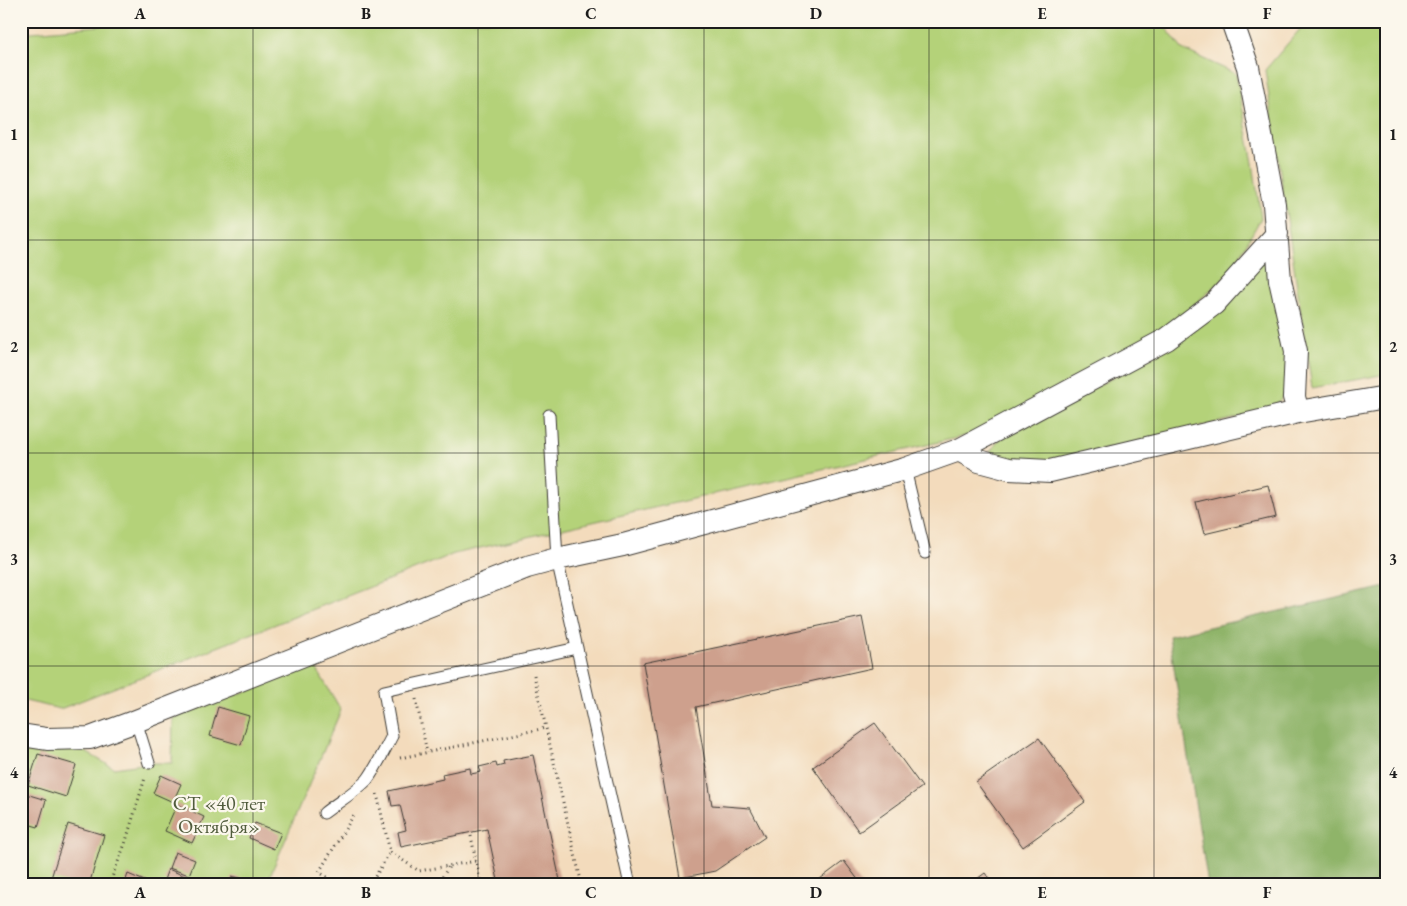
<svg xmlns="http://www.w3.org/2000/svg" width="1407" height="906" viewBox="0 0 1407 906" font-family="'EB Garamond',serif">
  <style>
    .green { fill: #b4d279; stroke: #68774a }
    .forest { fill: #8fb469; stroke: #566842 }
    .building { fill: #cea08d }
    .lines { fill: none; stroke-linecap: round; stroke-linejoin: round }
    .lane-casing { stroke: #3c3934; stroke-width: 13 }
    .street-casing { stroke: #3c3934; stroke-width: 24 }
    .path { stroke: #3c3934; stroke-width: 3; stroke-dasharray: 1 4; stroke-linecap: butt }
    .lane { stroke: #fff; stroke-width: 11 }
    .street { stroke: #fff; stroke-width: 22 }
    .grid { fill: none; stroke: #1c1c1c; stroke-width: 1; stroke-opacity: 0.55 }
    .labels { text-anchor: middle; stroke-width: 4.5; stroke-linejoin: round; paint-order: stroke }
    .park-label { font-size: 20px; fill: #515c3d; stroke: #fbf7ec }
    .neatline { fill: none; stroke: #1c1c1c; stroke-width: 2 }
    .grid-label { font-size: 16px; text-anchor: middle; font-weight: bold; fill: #1c1c1c }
  </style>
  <rect width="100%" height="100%" fill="#fbf7ec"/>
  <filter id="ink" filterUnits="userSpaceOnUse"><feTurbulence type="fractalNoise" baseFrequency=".02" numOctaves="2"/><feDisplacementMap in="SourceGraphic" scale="10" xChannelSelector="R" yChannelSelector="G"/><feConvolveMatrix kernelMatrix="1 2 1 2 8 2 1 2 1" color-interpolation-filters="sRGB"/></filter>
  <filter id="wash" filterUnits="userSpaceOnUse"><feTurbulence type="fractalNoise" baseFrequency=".0096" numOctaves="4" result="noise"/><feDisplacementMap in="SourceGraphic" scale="20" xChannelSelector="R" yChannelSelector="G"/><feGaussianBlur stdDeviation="1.12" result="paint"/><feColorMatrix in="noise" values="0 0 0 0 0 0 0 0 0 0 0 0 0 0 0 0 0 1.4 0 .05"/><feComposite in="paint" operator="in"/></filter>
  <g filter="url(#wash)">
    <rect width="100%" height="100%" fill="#f3dbbc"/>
    <!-- green -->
    <path class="green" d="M152,21H1161L1182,49L1236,74L1253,163L1261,218L1230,273L1176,321L974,434L454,554L60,709L21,700V33Z
      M1307,21H1386V374L1312,388L1265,70Z
      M1265,257L1288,352V391L1271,410L1039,465L1008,462L990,452L1001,437L1178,343Z
      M315,666L341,710L266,885H21V744L82,750L114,768L149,763H172L173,718Z"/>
    <!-- forest -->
    <path class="forest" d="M1386,587V885H1208L1169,636Z"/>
    <g id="blocks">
      <!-- building -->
      <path class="building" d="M1268,485L1276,517L1204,534L1196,502Z
        M862,617L872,668L696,707L712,805L750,808L765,837L715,871L680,878L643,663Z
        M218,707L249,716L241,745L210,736Z
        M875,723L922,787L859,832L813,767Z
        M1039,738L1085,802L1023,847L976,782Z
        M38,754L76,765L66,797L28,785Z
        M533,755L561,885H499L487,829L401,847L398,832L406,830L400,805L392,806L389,791L443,779L442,774L470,768L471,774L481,772L479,767L496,763L497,767L504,765L503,761Z
        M161,775L181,784L173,802L153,793Z
        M26,794L46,800L38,827L21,822V811Z
        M177,804L204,817L192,843L165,831Z
        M255,823L281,833L274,849L249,838Z
        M68,824L104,835L89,885H73L51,878Z
        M175,852L195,860L189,875L169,868Z
        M844,861L862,885H812Z
        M168,869L187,877L183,885H175L164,880Z
        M985,873L994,885H969Z
        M128,874L154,885H124Z
        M232,876L252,881L251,885H230Z"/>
    </g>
  </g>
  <g filter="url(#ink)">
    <use href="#blocks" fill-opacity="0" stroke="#3c3934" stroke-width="1"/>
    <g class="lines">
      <defs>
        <path id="lane" d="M549,415L557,559L630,885
          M905,469L925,553
          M136,721L149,763
          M324,813C338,802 354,793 367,780C375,770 386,747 392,736L384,691L577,648"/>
        <path id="street" d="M1232,21L1248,67L1274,204L1280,280L1296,351L1294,397L1298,412
          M959,450L1167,339L1214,304L1277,234
          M21,735L47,739L90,738L136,721L527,567L557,559L623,545L905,469L959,450L979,461L1009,469L1050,471L1298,412L1386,397"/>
      </defs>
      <!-- lane casing -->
      <use href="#lane" class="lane-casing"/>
      <!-- street casing -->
      <use href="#street" class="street-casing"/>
      <!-- path -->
      <path class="path" d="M534,675L546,728
        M416,699L427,753
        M400,758L546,728L582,885
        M377,794L390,852L419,871L476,861L481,885
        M471,836L476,861
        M109,885L125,844L145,778
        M340,885L319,872L355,813
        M370,885L390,852
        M437,885L450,865"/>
      <!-- lane -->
      <use href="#lane" class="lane"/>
      <!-- street -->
      <use href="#street" class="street"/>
    </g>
  </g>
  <!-- grid -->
  <path class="grid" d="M253,21V885M478,21V885M704,21V885M929,21V885M1154,21V885M21,240H1386M21,453H1386M21,666H1386"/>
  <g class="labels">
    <!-- park labels -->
    <g class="park-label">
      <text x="219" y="810">СТ «40 лет<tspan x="219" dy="23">Октября»</tspan></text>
    </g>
  </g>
  <!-- margin -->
  <rect width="1407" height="906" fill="none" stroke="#fbf7ec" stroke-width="55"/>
  <rect x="28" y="28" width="1352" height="850" class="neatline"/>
  <g class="grid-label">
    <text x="140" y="19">A</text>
    <text x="366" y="19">B</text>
    <text x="591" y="19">C</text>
    <text x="816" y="19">D</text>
    <text x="1042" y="19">E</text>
    <text x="1267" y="19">F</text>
    <text x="14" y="140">1</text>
    <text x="1393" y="140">1</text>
    <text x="14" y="352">2</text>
    <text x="1393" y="352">2</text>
    <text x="14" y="565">3</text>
    <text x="1393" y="565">3</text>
    <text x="14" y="778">4</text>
    <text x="1393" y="778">4</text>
    <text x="140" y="898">A</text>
    <text x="366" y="898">B</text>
    <text x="591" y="898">C</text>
    <text x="816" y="898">D</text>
    <text x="1042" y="898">E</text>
    <text x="1267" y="898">F</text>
  </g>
</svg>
